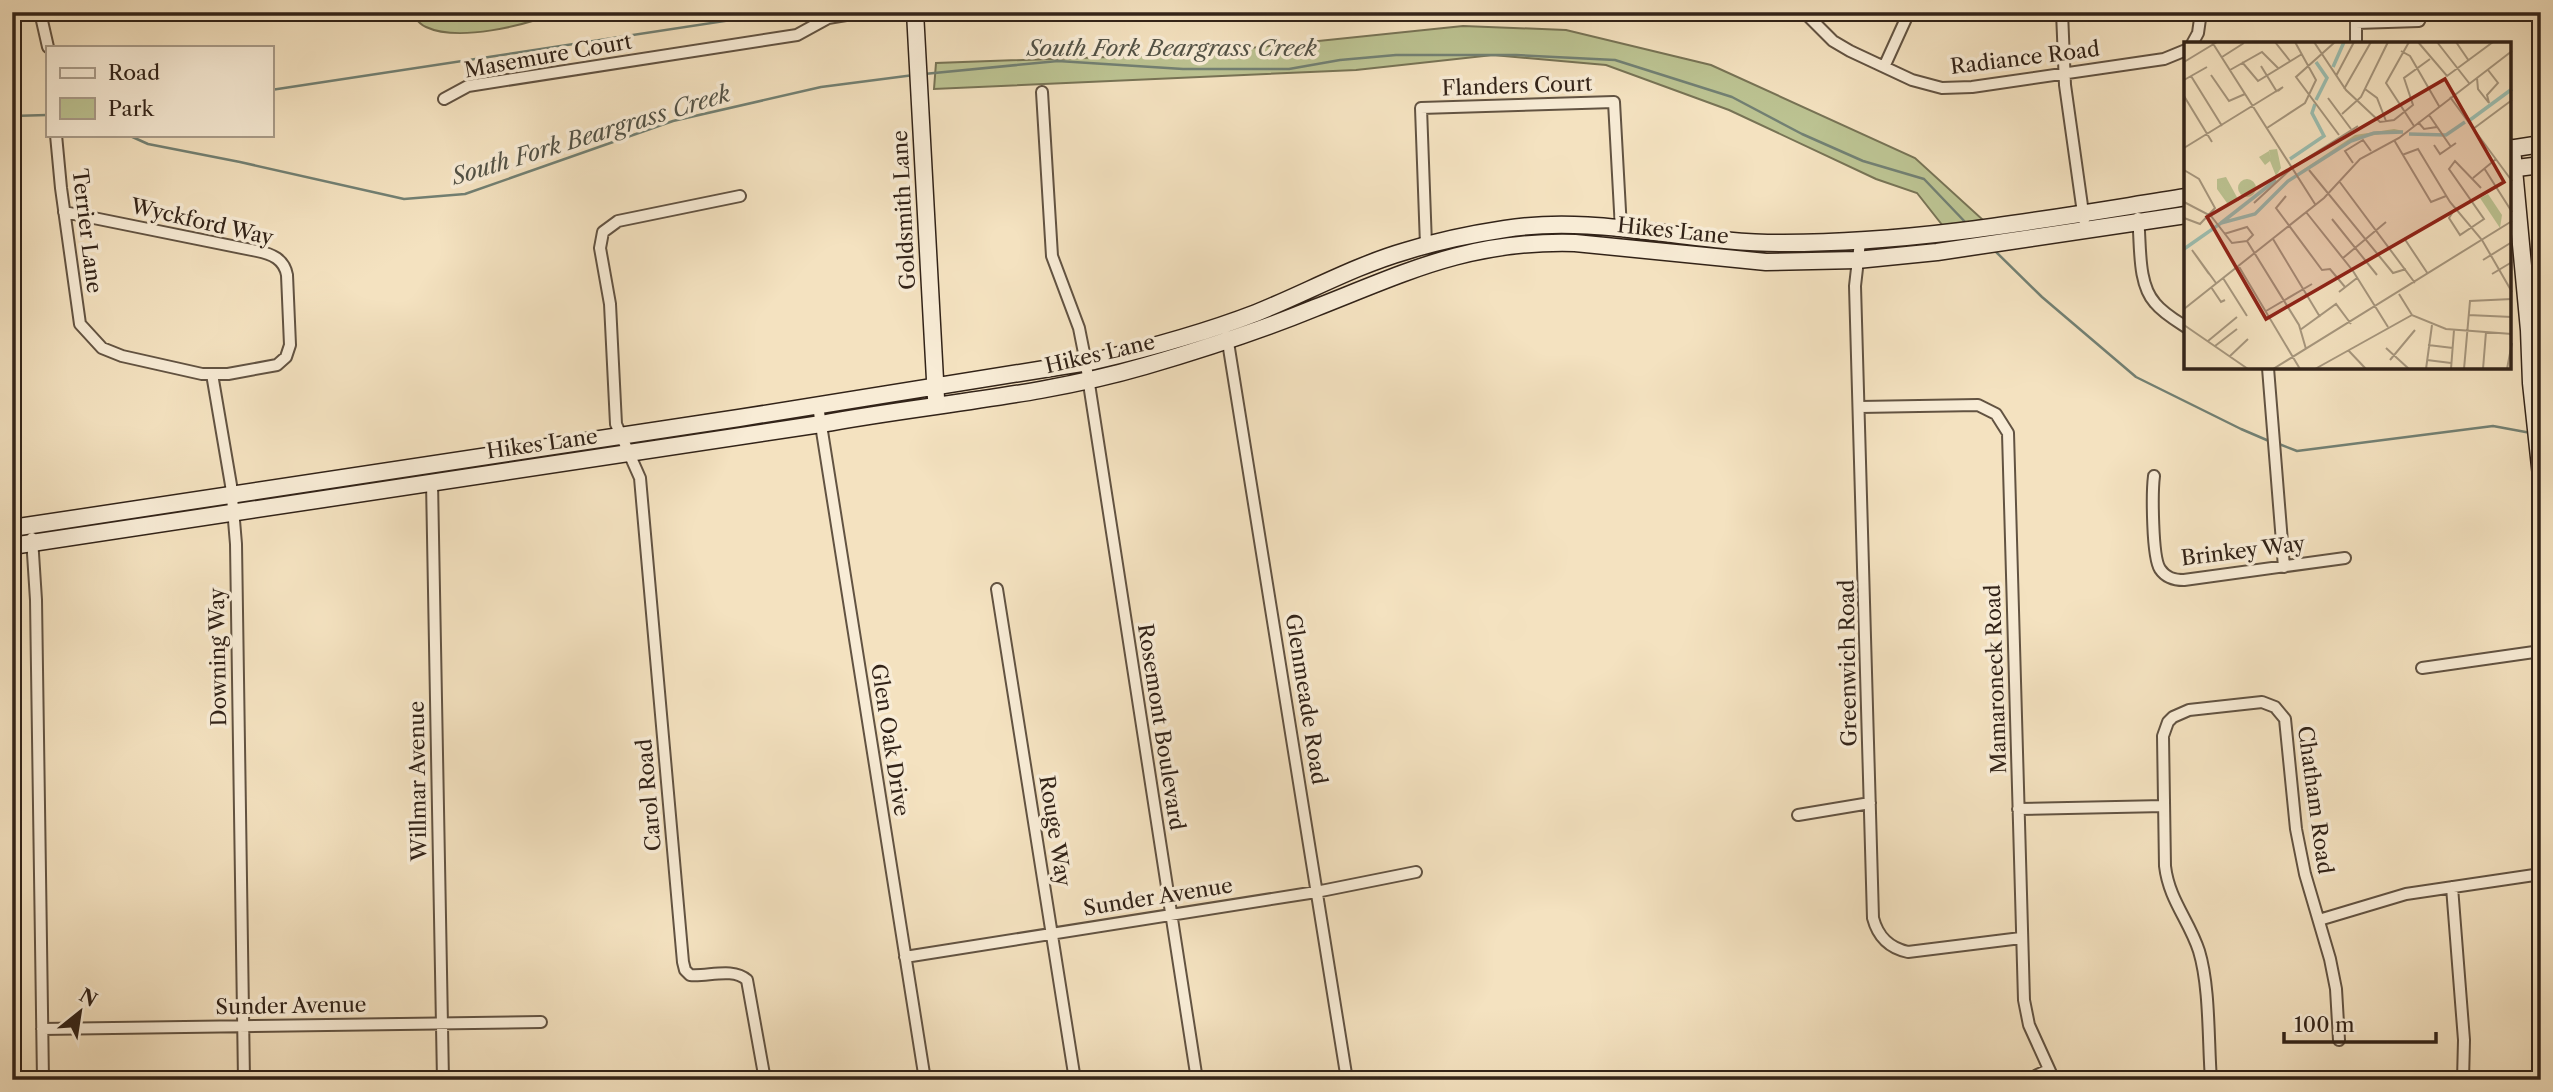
<svg xmlns="http://www.w3.org/2000/svg" width="2553" height="1092" viewBox="0 0 2553 1092" font-family="'Libre Caslon Text',serif">
  <style>
    .green { fill: #bcc392; stroke: #777355; stroke-width: 2 }
    .lines { fill: none; stroke-linecap: round; stroke-linejoin: round }
    .stream { stroke: #728073; stroke-width: 2.5 }
    .street-casing { stroke: #625342; stroke-width: 14 }
    .secondary-casing { stroke: #322318; stroke-width: 19 }
    .street { stroke: #f8ecd6; stroke-width: 10 }
    .secondary { stroke: #f8ecd6; stroke-width: 16 }
    .labels { text-anchor: middle; stroke-width: 7; stroke-linejoin: round; paint-order: stroke }
    .street-label { font-size: 21px; fill: #322318; stroke: #f8ecd6 }
    .water-label { font-size: 23px; font-style: italic; fill: #525246; stroke: #f8ecd6 }
    .inset-river { fill: none; stroke: #9cbeb0; stroke-width: 3.5 }
    .inset-road { fill: none; stroke: #a6967d; stroke-width: 2 }
    .view { fill: #8f2418; fill-opacity: 0.15; stroke: #8f2418; stroke-width: 3.5 }
    .inset-edge { fill: none; stroke: #322318; stroke-width: 3.5 }
  </style>
  <rect width="100%" height="100%" fill="#f4e2c0"/>
  <filter id="stains"><feTurbulence type="fractalNoise" baseFrequency=".00286" numOctaves="4"/><feColorMatrix values="0 0 0 0 .2 0 0 0 0 .09 0 0 0 0 .02 0 0 0 .5 -.17"/></filter>
  <radialGradient id="worn" r=".72"><stop offset=".6" stop-color="#630" stop-opacity="0"/><stop offset="1" stop-color="#630" stop-opacity=".3"/></radialGradient>
  <!-- green -->
  <path class="green" d="M410,12H556C525,26 458,42 426,27C419,24 415,18 410,12Z
    M1463,26L1566,30L1711,65L1915,158L1983,220L1943,226L1917,193L1876,179L1729,110L1606,65L1493,55L1356,70L934,89L936,63L1192,54Z"/>
  <g class="lines">
    <!-- stream -->
    <path class="stream" d="M924,74L1058,61L1183,69H1289L1340,60L1396,55H1516L1615,60L1732,97L1802,134L1863,161L1924,179L1968,225
      M271,90L784,12
      M12,116L47,115
      M128,135L148,144L240,162L404,199L465,194L673,121L821,87L914,75
      M1993,249L2042,297L2136,377L2241,429L2269,441
      M2279,444L2297,451L2493,426L2531,433"/>
    <defs>
      <path id="street" d="M40,12L48,47
        M1804,12L1833,41L1850,51L1912,80L1942,88L1972,87L2164,59L2186,50
        M2062,12L2065,85L2084,220
        M2356,12V44
        M2356,23L2419,21L2423,12
        M2192,44L2198,33L2201,12
        M1884,67L1909,12
        M1042,92L1052,256L1079,328L1085,358L1197,1080
        M444,99L468,86L797,35L828,18L864,12
        M56,135L61,188L80,324L102,348L122,356L202,374H228L277,365L286,357L290,345L287,275C284,259 272,254 257,251L64,212
        M740,196L618,221L603,232L600,248L610,304L616,424L640,478L683,962L685,970L690,975C707,977 733,967 747,980L765,1080
        M2138,218C2141,244 2137,283 2155,303C2163,313 2175,320 2186,327
        M1860,242L1855,286L1873,918C1878,937 1889,948 1908,952L2021,938
        M1426,245L1421,108L1614,102L1621,229
        M1227,336L1347,1080
        M2268,368L2284,567
        M212,374L231,485L236,544L244,1080
        M818,406L925,1080
        M1860,407L1978,405L1996,414L2008,433L2024,1000L2029,1025L2054,1080
        M2154,476C2152,492 2152,557 2160,569C2166,578 2174,580 2184,580L2345,558
        M432,482L443,1080
        M32,538L36,600L43,1080
        M997,589L1075,1080
        M2422,668L2541,651
        M2018,809L2164,806
        M1798,815L1870,803
        M2452,887L2464,1040L2463,1080
        M2319,920L2406,894L2541,874
        M905,957L1316,892L1416,872
        M42,1029L541,1022
        M2027,1080L2048,1070
        M2211,1080C2208,1041 2210,987 2199,951C2189,920 2169,900 2165,866L2163,736L2168,722L2173,717L2189,710L2262,702L2275,707L2285,719L2296,829L2305,874L2330,959L2336,989L2339,1040"/>
      <path id="secondary" d="M915,12L936,398
        M2512,148L2529,330L2531,383L2541,476
        M2509,149L2541,144
        M2509,169L2541,165
        M12,528L739,418L1094,361C1149,348 1204,333 1256,313C1306,293 1354,266 1406,251C1438,241 1472,234 1505,229C1598,214 1691,244 1784,243C1919,243 2052,218 2186,197
        M12,546L821,424C928,404 1039,397 1145,366C1203,349 1259,331 1315,308C1409,271 1471,240 1575,243L1766,262L1857,260L1937,252L2186,215"/>
    </defs>
    <!-- street casing -->
    <use href="#street" class="street-casing"/>
    <!-- secondary casing -->
    <use href="#secondary" class="secondary-casing"/>
    <!-- street -->
    <use href="#street" class="street"/>
    <!-- secondary -->
    <use href="#secondary" class="secondary"/>
  </g>
  <g class="labels">
    <!-- street labels -->
    <g class="street-label">
      <text transform="translate(548 56) rotate(-10)" y="7">Masemure Court</text>
      <text transform="translate(2025 58) rotate(-7)" y="7">Radiance Road</text>
      <text transform="translate(1517 86) rotate(-2)" y="7">Flanders Court</text>
      <text transform="translate(904 210) rotate(-93)" y="7">Goldsmith Lane</text>
      <text transform="translate(202 222) rotate(13)" y="7">Wyckford Way</text>
      <text transform="translate(87 231) rotate(83)" y="7">Terrier Lane</text>
      <text transform="translate(1673 231) rotate(6)" y="7">Hikes Lane</text>
      <text transform="translate(1100 354) rotate(-13)" y="7">Hikes Lane</text>
      <text transform="translate(542 444) rotate(-8)" y="7">Hikes Lane</text>
      <text transform="translate(2243 551) rotate(-7)" y="7">Brinkey Way</text>
      <text transform="translate(218 657) rotate(-91)" y="7">Downing Way</text>
      <text transform="translate(1848 663) rotate(-91)" y="7">Greenwich Road</text>
      <text transform="translate(1996 679) rotate(-92)" y="7">Mamaroneck Road</text>
      <text transform="translate(1306 699) rotate(81)" y="7">Glenmeade Road</text>
      <text transform="translate(1161 727) rotate(81)" y="7">Rosemont Boulevard</text>
      <text transform="translate(890 740) rotate(81)" y="7">Glen Oak Drive</text>
      <text transform="translate(418 781) rotate(-91)" y="7">Willmar Avenue</text>
      <text transform="translate(649 795) rotate(-95)" y="7">Carol Road</text>
      <text transform="translate(2315 800) rotate(82)" y="7">Chatham Road</text>
      <text transform="translate(1055 831) rotate(81)" y="7">Rouge Way</text>
      <text transform="translate(1158 897) rotate(-9)" y="7">Sunder Avenue</text>
      <text transform="translate(291 1006) rotate(-1)" y="7">Sunder Avenue</text>
    </g>
    <!-- water labels -->
    <g class="water-label">
      <text x="1172" y="56">South Fork Beargrass Creek</text>
      <text transform="translate(591 135) rotate(-17)" y="8">South Fork Beargrass Creek</text>
    </g>
  </g>
  <!-- overview -->
  <g transform="translate(2184 42)">
    <rect width="327" height="327" fill="#f4e2c0"/>
    <path d="M210,87L220,89L176,95L114,131L171,93ZM93,107L97,126L92,134L86,119L81,123L75,115L85,109L87,117L85,108ZM42,135L55,159H54L43,161L33,147V137ZM54 146a9 9 0 1 1 18 0a9 9 0 1 1-18 0ZM304,152L318,173L316,186L296,156Z" fill="#bcc392"/>
    <path class="inset-river" d="M132,20L143,36L132,58M149,25L160,0M286,78L328,47M225,92L262,93L281,80M106,117L140,94L128,71L131,62M37,181L92,138M0,207L37,181L71,172L104,139L167,99L190,91L219,90"/>
    <path class="inset-road" d="M28,0L131,162M91,0L106,19M130,0L162,48L196,80L210,78L229,63L220,36L246,17M151,0L112,35L155,93M225,0L202,41L230,84M234,0L263,34L309,0M253,0L285,41M272,0L285,19M217,9L226,14L255,64M38,15L60,1M0,20L33,0M58,20L74,39L118,12M77,24L93,50M46,28L78,10L94,26M27,33L45,59L61,52M7,34L38,84M152,34L170,0M293,36L294,47L305,61L303,53L314,41L304,28M0,38L23,25M160,47L187,0M181,47L193,56L202,79M0,54L28,100M266,55L328,139M144,56L167,87M158,72L177,55L204,0M245,73L267,105M234,80L240,87L253,85M83,86L121,61L132,38L111,0M289,87L328,58M210,98L247,160L262,154M250,103L256,112L272,101M0,106L99,45L94,49M218,113L234,107L266,160L298,198L328,250M169,121L161,109L179,98L187,109M300,126L328,170M0,128L15,137L31,166L16,182L0,176M125,128L209,231L222,227M289,136L312,117M155,139L231,241M102,154L92,166L138,228L146,227L161,245M0,160L27,174L48,201L63,199M70,161L109,125L174,84M272,165L265,176L276,193L300,177L265,127L271,119L297,146M122,170L169,229L204,285M148,177L193,233M40,192L63,185L69,193L63,199M220,196L244,232M89,197L136,275M63,199L115,283L122,307M159,216L202,180M299,218L328,200M54,223L116,327M25,232L8,208L32,241M308,232L328,220M39,236L63,274M27,245L37,260L41,258M155,250L173,236M215,252L228,273M0,267L140,156L176,117L215,96L328,9M82,269L128,242M284,273L328,275M0,283L64,327M116,288L152,262L167,282M24,299L53,275M244,303L269,306M31,304L53,287M202,306L225,327M164,308L182,327M46,314L64,297M206,318L231,288M243,318L267,321M89,327L328,179M131,327L228,273L262,287L328,292M242,327L248,283M267,327L270,288M280,327L286,259L328,257M299,327L302,290M323,327L328,301"/>
    <path class="view" d="M261,37L320,140L82,277L23,175Z"/>
    <rect width="327" height="327" class="inset-edge"/>
  </g>
  <!-- margin -->
  <rect width="2553" height="1092" fill="none" stroke="#f4e2c0" stroke-width="42"/>
  <rect x="14" y="14" width="2525" height="1064" fill="none" stroke="#322318" stroke-width="3.5"/>
  <rect x="21" y="21" width="2511" height="1050" fill="none" stroke="#322318" stroke-width="2"/>
  <!-- legend -->
  <rect x="46" y="46" width="228" height="91" fill="#f8ecd6" stroke="#a99c8a" stroke-width="2"/>
  <rect x="60" y="68" width="35" height="10" fill="#f8ecd6" stroke="#a99c8a" stroke-width="2"/>
  <text x="108" y="80" font-size="21" fill="#322318">Road</text>
  <rect x="60" y="98" width="35" height="21" fill="#bcc392" stroke="#a99c8a" stroke-width="2"/>
  <text x="108" y="116" font-size="21" fill="#322318">Park</text>
  <!-- north arrow -->
  <g transform="translate(80 1012) rotate(30)" stroke="#f8ecd6" stroke-width="5" paint-order="stroke">
  <path d="M0-5L12 26L0 18L-12 26Z" fill="#322318"/>
  <text y="-10" font-size="19" font-weight="bold" text-anchor="middle" fill="#322318">N</text>
  </g>
  <!-- scale -->
  <path d="M2284 1032v10h152v-10" fill="none" stroke="#322318" stroke-width="3.5"/>
  <text x="2294" y="1032" font-size="21" fill="#322318" stroke="#f8ecd6" stroke-width="5" paint-order="stroke">100 m</text>
  <rect width="100%" height="100%" filter="url(#stains)"/>
  <rect width="100%" height="100%" fill="url(#worn)"/>
</svg>
